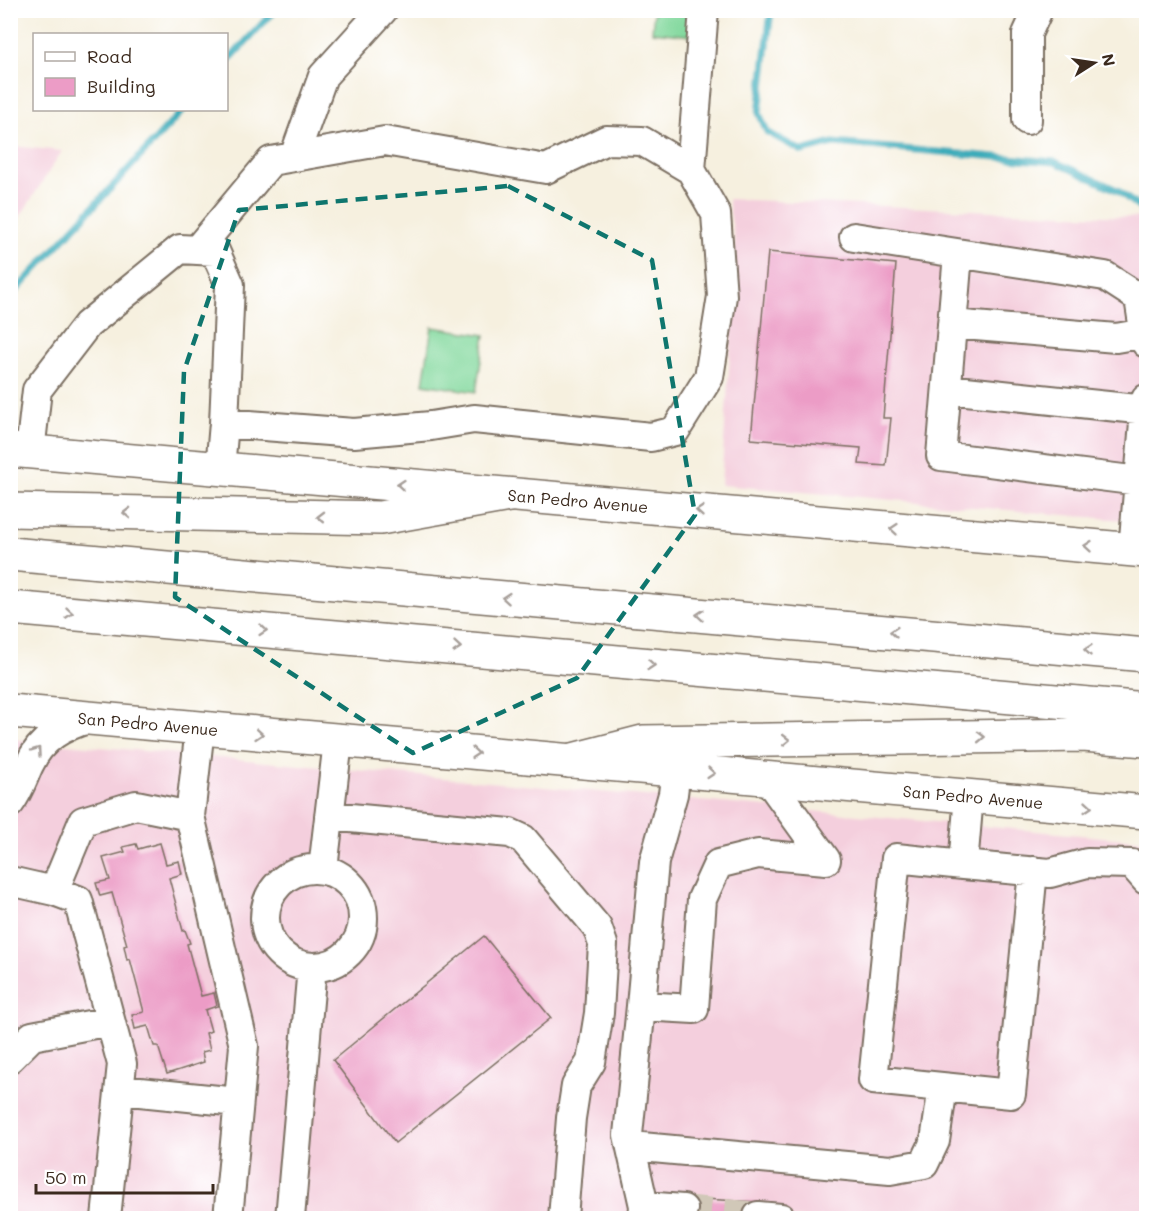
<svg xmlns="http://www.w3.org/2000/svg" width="1157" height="1229" viewBox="0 0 1157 1229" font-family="Mali,sans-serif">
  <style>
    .built { fill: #f4cfdd }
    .green { fill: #81d89c; stroke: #5e815d; stroke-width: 1.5 }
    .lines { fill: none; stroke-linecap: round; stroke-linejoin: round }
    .stream { stroke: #3dacba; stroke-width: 7 }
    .building { fill: #ec9cc6 }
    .minor-tunnel { stroke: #d1c8b8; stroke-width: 28; stroke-dasharray: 28 14; stroke-linecap: butt }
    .minor-casing { stroke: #7c6f62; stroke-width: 32 }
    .major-casing { stroke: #7c6f62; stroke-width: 36 }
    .highway-casing { stroke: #7c6f62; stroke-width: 36 }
    .minor { stroke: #fff; stroke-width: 28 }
    .major { stroke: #fff; stroke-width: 33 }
    .highway { stroke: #fff; stroke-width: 33 }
    .oneway { stroke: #a79f9a }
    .marked { fill: none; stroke: #0f766e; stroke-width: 4.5; stroke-dasharray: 12 8; stroke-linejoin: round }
    .labels { text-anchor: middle; stroke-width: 5; stroke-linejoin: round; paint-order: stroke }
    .street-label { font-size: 16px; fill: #3b2a1e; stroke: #fff }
  </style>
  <rect width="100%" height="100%" fill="#fff"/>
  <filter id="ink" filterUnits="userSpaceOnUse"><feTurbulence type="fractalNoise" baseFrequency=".0167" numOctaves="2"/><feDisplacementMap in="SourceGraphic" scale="12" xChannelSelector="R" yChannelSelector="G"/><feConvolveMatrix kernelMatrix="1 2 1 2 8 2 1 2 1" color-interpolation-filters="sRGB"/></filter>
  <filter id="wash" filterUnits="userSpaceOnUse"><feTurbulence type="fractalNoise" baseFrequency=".008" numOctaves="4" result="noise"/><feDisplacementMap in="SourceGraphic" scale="24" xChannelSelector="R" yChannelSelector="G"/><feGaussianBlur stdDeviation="1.35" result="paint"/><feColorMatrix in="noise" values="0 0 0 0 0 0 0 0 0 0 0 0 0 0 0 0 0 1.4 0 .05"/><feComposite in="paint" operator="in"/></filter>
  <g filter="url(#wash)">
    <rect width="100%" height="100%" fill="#f6f0df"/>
    <!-- built -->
    <path class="built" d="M11,146L62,151L11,231L10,146Z
      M728,199L1146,218V522L721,485L734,296L735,243Z
      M10,739L1146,841V1218H11Z"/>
    <!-- green -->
    <path class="green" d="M654,11H695L693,36L652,32Z
      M432,327L485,335L476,392L423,384Z"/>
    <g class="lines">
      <!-- stream -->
      <path class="stream" d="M771,10L759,113L767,132L802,151L833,143L1055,162L1117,190L1146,213
        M226,63L275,10
        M10,297L183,110"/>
    </g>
    <g id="blocks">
      <!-- building -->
      <path class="building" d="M768,252L896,264L883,418H891L886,466L859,464L861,448L751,439Z
        M160,843L166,864L179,861L182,874L169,878L183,931L185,930L190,943L187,944L201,996L214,993L217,1006L205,1010L211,1031L206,1033L210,1050L202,1052L204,1062L167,1074L158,1046H154L148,1026L135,1029L132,1015L144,1012L130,959L127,960L124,946L127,945L112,893L100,896L96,883L110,880L103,858L125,852L123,847L136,844L138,849Z
        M484,936L551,1018L395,1143L333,1060Z
        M684,1198L759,1202L758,1218H683Z"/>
    </g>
  </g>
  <g filter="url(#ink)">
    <use href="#blocks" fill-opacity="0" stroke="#7c6f62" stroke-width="1.5"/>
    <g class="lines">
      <!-- minor-tunnel -->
      <path class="minor-tunnel" d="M683,1209L758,1216"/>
      <defs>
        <path id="minor" d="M1027,120V34L1038,10
          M294,157L323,76L383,10
          M691,170L704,10
          M854,237L1105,276L1139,298L1146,343
          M197,250L271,161L385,141L546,169L606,140L642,141L691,170L716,214L722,296L709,377L675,431L651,437L474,419L431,426L354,433L224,423
          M958,254L941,456L1139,481
          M952,324L1116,338L1145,333
          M947,389L1146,410
          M30,452L37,390L87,325L180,249L215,251L230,285L224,423L220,469
          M1133,550L1146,399
          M200,728L190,816L244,1046L228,1218
          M676,770L673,794L654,862L641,1006L694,1009L702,899L718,864L758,854L826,860L767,778
          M969,796L963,865L1050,873L1087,863L1132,864L1146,880
          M10,803C19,791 23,778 29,765C41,738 63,726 91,718
          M329,816L510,833L523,839L597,927L603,944L599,1013L591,1062L576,1086L571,1118L563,1218
          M963,865L896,858L873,1080L1011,1094L1033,871
          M265 918a49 49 0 1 1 98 0a49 49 0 1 1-98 0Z
          M323,869L338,741
          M10,881L54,891L78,900L122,1064L106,1218
          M54,891L83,821L136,805L190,816
          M641,1006L628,1135L644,1206L643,1218
          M10,1058L32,1036L110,1021
          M120,1090L238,1102
          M631,1146L890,1170L924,1164L935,1141L943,1087
          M644,1206L683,1209
          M758,1216L781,1218
          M290,1218L312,967"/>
        <path id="major" d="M10,450L1146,551
          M10,711L1146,812"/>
        <path id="highway" d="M10,510L380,518L509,495
          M10,554L1146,655
          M10,608L1146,709
          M569,761L643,742L1083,735L1146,740"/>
      </defs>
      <!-- minor casing -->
      <use href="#minor" class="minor-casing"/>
      <!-- major casing -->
      <use href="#major" class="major-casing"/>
      <!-- highway casing -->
      <use href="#highway" class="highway-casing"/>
      <!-- minor -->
      <use href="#minor" class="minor"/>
      <!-- major -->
      <use href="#major" class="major"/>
      <!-- highway -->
      <use href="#highway" class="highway"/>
    </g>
    <!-- one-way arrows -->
    <defs><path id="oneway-chevron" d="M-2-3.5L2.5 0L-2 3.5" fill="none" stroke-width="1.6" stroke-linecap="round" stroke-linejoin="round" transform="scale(1.5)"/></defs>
    <g class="oneway">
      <use href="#oneway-chevron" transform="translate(401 485) rotate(-175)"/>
      <use href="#oneway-chevron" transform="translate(700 511) rotate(-175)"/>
      <use href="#oneway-chevron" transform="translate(127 513) rotate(-179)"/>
      <use href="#oneway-chevron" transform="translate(321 517) rotate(-179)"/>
      <use href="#oneway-chevron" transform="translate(894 529) rotate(-175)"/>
      <use href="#oneway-chevron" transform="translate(1088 546) rotate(-175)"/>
      <use href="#oneway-chevron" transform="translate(506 598) rotate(-175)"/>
      <use href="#oneway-chevron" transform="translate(69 613) rotate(5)"/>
      <use href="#oneway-chevron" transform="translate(700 615) rotate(-175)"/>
      <use href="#oneway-chevron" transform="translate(263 630) rotate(5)"/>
      <use href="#oneway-chevron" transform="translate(894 632) rotate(-175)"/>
      <use href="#oneway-chevron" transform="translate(457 647) rotate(5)"/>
      <use href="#oneway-chevron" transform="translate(1088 650) rotate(-175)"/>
      <use href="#oneway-chevron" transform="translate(651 665) rotate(5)"/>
      <use href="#oneway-chevron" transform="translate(259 734) rotate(5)"/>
      <use href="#oneway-chevron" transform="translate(981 737) rotate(-1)"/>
      <use href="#oneway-chevron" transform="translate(786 740) rotate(-1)"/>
      <use href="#oneway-chevron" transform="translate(37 751) rotate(-55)"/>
      <use href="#oneway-chevron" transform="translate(475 753) rotate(5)"/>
      <use href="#oneway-chevron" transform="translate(711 773) rotate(5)"/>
      <use href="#oneway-chevron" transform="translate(1088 807) rotate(5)"/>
    </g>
  </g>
  <!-- marked area -->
  <path class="marked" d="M508,186L652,260L695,515L577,678L413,753L175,597L184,371L239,210Z"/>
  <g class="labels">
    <!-- street labels -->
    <g class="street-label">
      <text transform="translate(578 501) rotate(5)" y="6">San Pedro Avenue</text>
      <text transform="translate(148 724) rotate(5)" y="6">San Pedro Avenue</text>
      <text transform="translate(973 797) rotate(5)" y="6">San Pedro Avenue</text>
    </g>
  </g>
  <!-- margin -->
  <rect width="1157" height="1229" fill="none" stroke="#fff" stroke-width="36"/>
  <!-- legend -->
  <rect x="33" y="33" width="195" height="78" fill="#ffffff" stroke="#b1aaa5" stroke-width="1.5"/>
  <rect x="45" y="52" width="30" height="9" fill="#ffffff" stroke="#b1aaa5" stroke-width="1.5"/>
  <text x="87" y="63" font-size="18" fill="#3b2a1e">Road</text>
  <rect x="45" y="78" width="30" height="18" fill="#ec9cc6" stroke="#b1aaa5" stroke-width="1.5"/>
  <text x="87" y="93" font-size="18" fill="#3b2a1e">Building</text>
  <!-- north arrow -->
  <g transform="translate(1094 63) rotate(78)" stroke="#ffffff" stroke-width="4.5" paint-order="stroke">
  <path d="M0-4.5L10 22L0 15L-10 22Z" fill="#3b2a1e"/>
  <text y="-9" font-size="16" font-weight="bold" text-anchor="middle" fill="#3b2a1e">N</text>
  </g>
  <!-- scale -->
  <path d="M36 1184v9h177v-9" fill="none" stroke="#3b2a1e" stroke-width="3"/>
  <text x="45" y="1184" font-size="18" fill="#3b2a1e" stroke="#ffffff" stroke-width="4.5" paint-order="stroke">50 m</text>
</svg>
